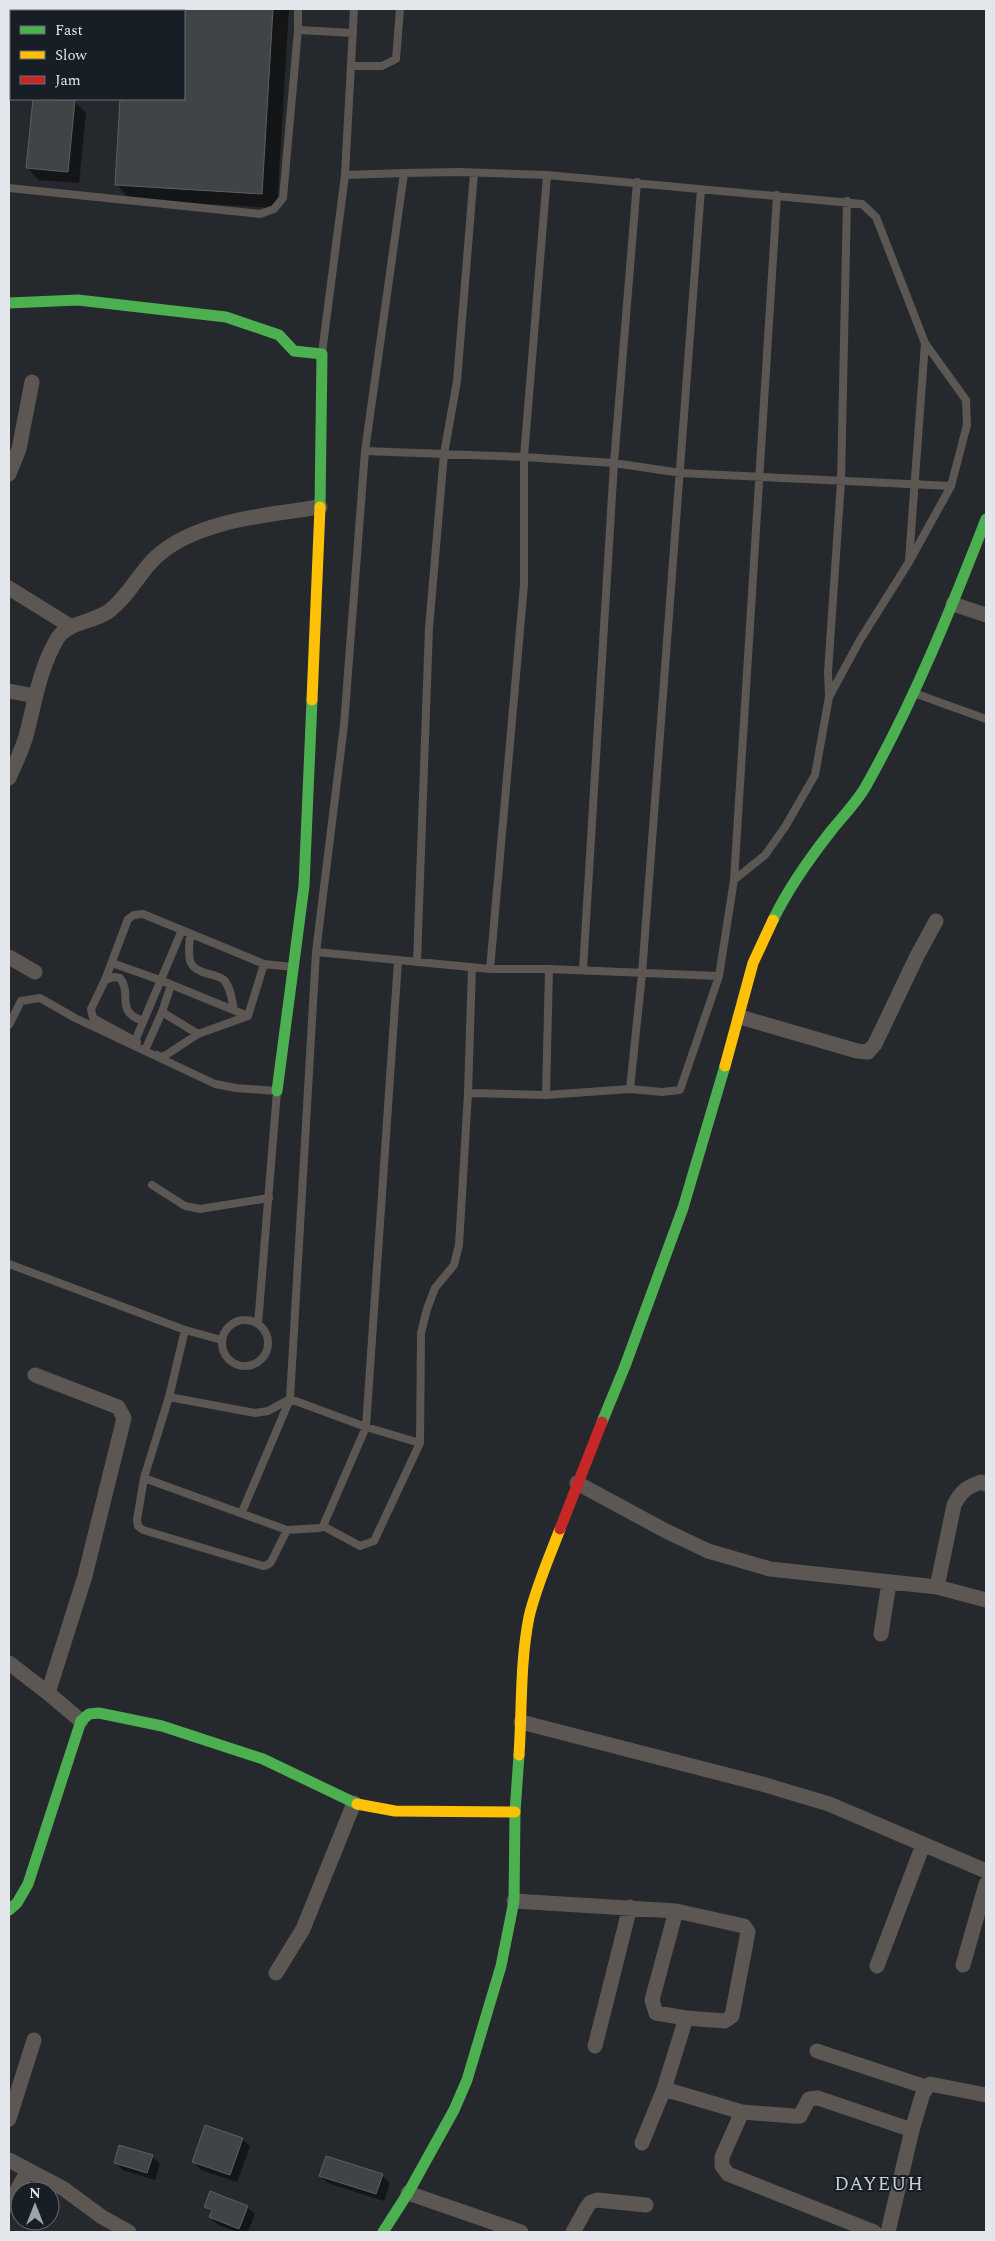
<svg xmlns="http://www.w3.org/2000/svg" width="995" height="2241" viewBox="0 0 995 2241" font-family="Spectral,serif">
  <style>
    .shadow { fill: #0007 }
    .building { fill: #414447; stroke: #5c5f62 }
    .lines { fill: none; stroke-linecap: round; stroke-linejoin: round }
    .lane { stroke: #5d5753; stroke-width: 8 }
    .street { stroke: #5d5753; stroke-width: 15 }
    .fast { stroke: #4caf50; stroke-width: 11 }
    .slow { stroke: #ffc107; stroke-width: 11 }
    .jam { stroke: #c62828; stroke-width: 11 }
    .labels { text-anchor: middle; stroke-width: 4; stroke-linejoin: round; paint-order: stroke }
    .quarter-label { font-size: 19px; letter-spacing: 1px; fill: #c9d1da; stroke: #181e25 }
  </style>
  <rect width="100%" height="100%" fill="#25282c"/>
  <!-- shadow -->
  <path class="shadow" d="M9,9H108V11H11V14H9Z
    M126,9H289L277,208L131,200L116,184L121,99H184V11H126Z
    M34,99L74,101L86,113L79,183L39,180L27,168Z
    M242,2139L250,2146L237,2182L201,2170L194,2162Z
    M152,2156L160,2164L155,2180L123,2170L115,2163Z
    M382,2175L390,2183L384,2201L328,2183L320,2176Z
    M206,2207H247L255,2214L248,2232H237L218,2225L210,2217L212,2213Z"/>
  <!-- building -->
  <path class="building" d="M184,9H273L262,194L115,185L120,99H184Z
    M33,99L75,100L68,172L26,168Z
    M205,2125L243,2138L230,2175L192,2162Z
    M119,2145L153,2155L147,2173L114,2163Z
    M326,2156L383,2174L376,2194L319,2176Z
    M210,2191L248,2206L239,2229L209,2217L212,2210L204,2207Z"/>
  <g class="lines">
    <!-- lane -->
    <path class="lane" d="M298,30V9
      M351,66H382L396,59L400,9
      M9,188L260,214L274,209L283,198L298,30L353,33
      M322,353L345,175L354,9
      M365,451L524,457L614,463L681,473L951,486
      M909,560L925,343
      M914,693L986,719
      M829,695L828,672L841,482L847,201
      M734,880L777,195
      M190,934C189,956 184,968 209,974C214,975 220,977 224,980C231,988 232,1001 234,1010
      M316,952L344,725L365,451L404,173L345,175
      M417,962L429,628L444,454L457,381L474,173
      M112,963L160,980L248,1016
      M490,969L524,585V457L547,175
      M583,970L614,463L637,182
      M105,980L114,977L120,978C133,995 114,1011 143,1021
      M171,985L162,1012L198,1034
      M9,1025L21,1001L40,998L75,1018L215,1084L236,1088L277,1091L258,1324
      M135,1041L182,930
      M137,1042L93,1018L91,1009L105,980L128,919L134,915L143,914L264,964L293,967
      M146,1048L162,1012
      M157,1055L161,1057L166,1055L198,1034L248,1016L264,964
      M630,1089L642,974L701,189
      M468,1093L472,967
      M546,1095L549,969
      M152,1185L185,1206L200,1209L269,1198
      M9,1264L185,1330L222,1340
      M222 1343a23 23 0 1 1 46 0a23 23 0 1 1-46 0Z
      M185,1330L169,1397L144,1478L137,1520L138,1526L143,1530L263,1566L267,1565L271,1562L287,1530L320,1528L323,1526L360,1546L374,1541L420,1443L421,1333L427,1309L435,1288L454,1265L459,1245L468,1093L546,1095L630,1089L662,1092L680,1090L719,976L734,880L765,855L785,827L815,775L829,697L860,640L909,562L951,486L967,425L966,400L925,343L876,217L862,204L547,175L459,172L404,173
      M169,1397L255,1413L268,1411L290,1399L366,1427L420,1443
      M144,1478L287,1530
      M242,1512L290,1399L316,952L490,969H549L719,976
      M323,1526L366,1427L398,961"/>
    <!-- street -->
    <path class="street" d="M9,474L19,449L32,382
      M9,588L70,626
      M953,604L986,615
      M9,691L35,696
      M9,778C15,764 22,750 26,736C35,702 39,670 57,639C67,622 92,623 109,611C128,597 139,573 156,557C196,520 268,515 320,507
      M9,957L35,972
      M740,1017L857,1051L868,1052L875,1044L917,956L936,921
      M35,1375L118,1407L124,1418L85,1576L48,1693
      M577,1483L666,1531L708,1551L770,1569L937,1587L986,1600
      M937,1587L954,1505C961,1491 967,1487 981,1482L986,1484
      M881,1634L889,1583
      M9,1663L48,1693L81,1721
      M521,1722L762,1784L829,1804L986,1871
      M514,1901L676,1911L652,2000L656,2013L686,2018L664,2089L642,2143
      M676,1911L744,1926L748,1932L732,2016L725,2021L686,2018
      M963,1965L986,1884
      M877,1966L923,1845
      M276,1973L303,1929L354,1803
      M595,2046L630,1907
      M817,2051L926,2087
      M664,2089L742,2112L793,2116H800L809,2099L818,2098L912,2130L888,2232
      M742,2112L722,2157V2166L728,2174L874,2232
      M9,2119L34,2040
      M912,2130L923,2093L930,2084L986,2095
      M9,2160L64,2189L102,2217L129,2232
      M408,2193L521,2232
      M9,2205L28,2170
      M573,2232L587,2207L591,2202L597,2200L646,2205"/>
    <!-- fast -->
    <path class="fast" d="M9,303L78,300L226,317L279,335L294,351L322,354L320,507
      M773,920C789,887 809,859 831,831C843,816 857,802 866,786C914,701 951,609 986,519
      M277,1091L304,886L312,700
      M602,1422L625,1366L683,1208L725,1066
      M9,1910L17,1903L28,1884L81,1721L89,1714L99,1713L162,1726L263,1759L357,1804
      M383,2232L408,2193L454,2110L467,2080L501,1966L514,1901L515,1812L519,1755"/>
    <!-- slow -->
    <path class="slow" d="M312,700L320,507
      M725,1066L753,963L773,920
      M519,1755C522,1710 520,1662 529,1617C536,1587 549,1558 560,1529
      M357,1804L395,1811L515,1812"/>
    <!-- jam -->
    <path class="jam" d="M560,1529L602,1422"/>
  </g>
  <g class="labels">
    <!-- quarter labels -->
    <g class="quarter-label">
      <text x="879" y="2190">DAYEUH</text>
    </g>
  </g>
  <!-- border -->
  <rect width="995" height="2241" fill="none" stroke="#e3e7ec" stroke-width="20"/>
  <!-- legend -->
  <rect x="10" y="10" width="175" height="90" fill="#181e25" stroke="#696e75"/>
  <rect x="20" y="26" width="25" height="8" fill="#4caf50" stroke="#696e75"/>
  <text x="55" y="35" font-size="15" fill="#e3e7ec">Fast</text>
  <rect x="20" y="51" width="25" height="8" fill="#ffc107" stroke="#696e75"/>
  <text x="55" y="60" font-size="15" fill="#e3e7ec">Slow</text>
  <rect x="20" y="76" width="25" height="8" fill="#c62828" stroke="#696e75"/>
  <text x="55" y="85" font-size="15" fill="#e3e7ec">Jam</text>
  <!-- north arrow -->
  <g transform="translate(35 2206)"><circle r="24" fill="#181e25" stroke="#696e75"/>
  <path d="M0-4L9 19L0 12L-9 19Z" fill="#a0a4a9"/>
  <text y="-8" font-size="14" font-weight="bold" text-anchor="middle" fill="#e3e7ec">N</text>
  </g>
</svg>
